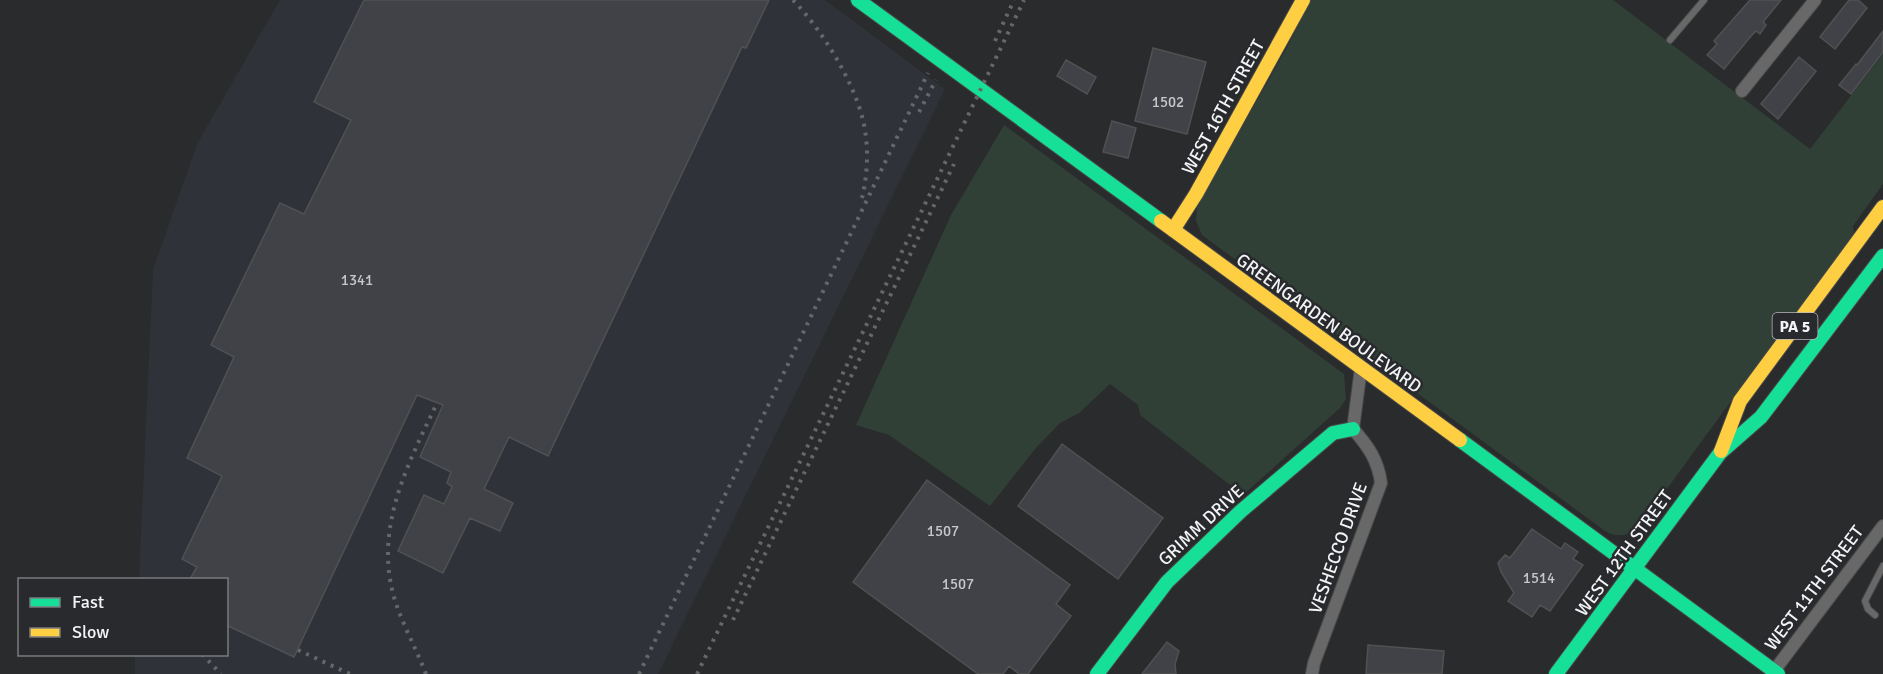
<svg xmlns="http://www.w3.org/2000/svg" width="1883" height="674" viewBox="0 0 1883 674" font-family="Signika,sans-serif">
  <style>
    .built { fill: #2f3239 }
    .green { fill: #314036 }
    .building { fill: #404247; stroke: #505152; stroke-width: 1.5 }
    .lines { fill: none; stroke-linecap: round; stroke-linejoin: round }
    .lane-casing { stroke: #48494a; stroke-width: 8 }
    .street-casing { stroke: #48494a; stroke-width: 14 }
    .fast-casing { stroke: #48494a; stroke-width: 16 }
    .slow-casing { stroke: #48494a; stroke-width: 16 }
    .lane { stroke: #686869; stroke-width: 6 }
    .street { stroke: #686869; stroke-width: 12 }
    .fast { stroke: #16e098; stroke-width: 14 }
    .slow { stroke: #ffcf43; stroke-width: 14 }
    .rail { stroke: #666768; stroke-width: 4; stroke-dasharray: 3 6; stroke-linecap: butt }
    .labels { text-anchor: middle; stroke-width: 5; stroke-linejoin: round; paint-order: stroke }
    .number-label { font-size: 15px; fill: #c6c8ca }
    .shield { fill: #292a2d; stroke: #b6b7ba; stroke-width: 1.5 }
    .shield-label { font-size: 16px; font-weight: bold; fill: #f3f4f6 }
    .street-label { font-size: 18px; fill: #f3f4f6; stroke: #292a2d }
  </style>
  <rect width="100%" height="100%" fill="#2a2b2c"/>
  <!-- built -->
  <path class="built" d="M280,0H825L945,89L658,674H135V655L226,654V580L139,579L153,270L197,144Z"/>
  <!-- green -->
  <path class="green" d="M1311,0H1613L1810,149L1883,54V184L1853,226L1854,233L1639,527C1628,536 1617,538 1605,531L1202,235L1196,221L1197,207L1285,51Z
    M1004,125L1344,374L1346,399L1340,408L1243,495L1140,415L1138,405L1110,384L1079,413L1060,423L1036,448L990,506L889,435L856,425L951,215Z"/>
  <!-- building -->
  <path class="building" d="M364,0H769L746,48L742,47L548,456L509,437L484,489L513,503L500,531L470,518L443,573L398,551L424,495L444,504L452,487L447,483L451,472L420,457L443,405L417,395L294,657L226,625V579H190L197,567L182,559L222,476L187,458L234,357L211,345L280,203L304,214L351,120L314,102Z
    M1750,0H1781L1763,22L1766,25L1760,34L1756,31L1751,36L1724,69L1707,55L1717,44L1714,41Z
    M1849,0H1858L1867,8L1835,49L1820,37Z
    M1883,31V52L1851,94L1839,85L1856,64L1857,65Z
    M1153,48L1206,62L1187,134L1135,121Z
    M1799,57L1816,71L1778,119L1761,104Z
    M1066,60L1096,77L1087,94L1057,76Z
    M1112,121L1136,128L1128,158L1103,152Z
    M1062,444L1163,518L1118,579L1018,506Z
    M927,480L1070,585L1056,604L1071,616L1028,674H1019L1009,666L1003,674H978L853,582Z
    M1532,529L1561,549L1565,543L1578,552L1573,559L1583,565L1550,611L1540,605L1532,617L1508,601L1514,593L1501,572L1498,563L1505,555L1510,558Z
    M1167,642L1179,651L1175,664L1176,674H1142Z
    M1368,645L1444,651L1442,674H1366Z"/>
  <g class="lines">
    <defs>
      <path id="lane" d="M1670,40L1704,0
        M1875,615L1868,609L1865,601L1883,566"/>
      <path id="street" d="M1742,91L1815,0
        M1774,671L1883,526
        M1312,674L1314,663L1381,483C1378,460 1368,446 1353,429L1361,368"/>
      <path id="fast" d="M858,0L1161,221
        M1460,440L1778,674
        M1097,674L1167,582L1241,511L1333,433L1353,429
        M1556,674L1720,453L1761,417L1883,256"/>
      <path id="slow" d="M1161,221L1460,440
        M1173,230L1196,194L1303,0
        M1721,451L1740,401L1883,207"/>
    </defs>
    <!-- lane casing -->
    <use href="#lane" class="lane-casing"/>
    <!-- street casing -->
    <use href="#street" class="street-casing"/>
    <!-- fast casing -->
    <use href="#fast" class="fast-casing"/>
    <!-- slow casing -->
    <use href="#slow" class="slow-casing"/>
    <!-- lane -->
    <use href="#lane" class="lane"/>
    <!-- street -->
    <use href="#street" class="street"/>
    <!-- fast -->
    <use href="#fast" class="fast"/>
    <!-- slow -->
    <use href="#slow" class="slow"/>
    <!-- rail -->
    <path class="rail" d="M793,0C822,30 853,80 863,120C869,146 868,173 862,198
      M995,41L1014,0
      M919,112L936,80
      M733,620L954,164
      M298,650L350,674
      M202,654L221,674
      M426,674C416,648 402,624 394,597C374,527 408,464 437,403
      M639,674L928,73
      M697,674L1024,0"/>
  </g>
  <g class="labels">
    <!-- number labels -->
    <g class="number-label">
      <text x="1168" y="107">1502</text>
      <text x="357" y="285">1341</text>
      <text x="943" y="536">1507</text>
      <text x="1539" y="583">1514</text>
      <text x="958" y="589">1507</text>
    </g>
    <!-- shield labels -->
    <rect class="shield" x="1772.5" y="313" width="45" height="26" rx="4.5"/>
    <g class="shield-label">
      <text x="1795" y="332">PA 5</text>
    </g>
    <!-- street labels -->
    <g class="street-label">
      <text transform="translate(1223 107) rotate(-61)" y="6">WEST 16TH STREET</text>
      <text transform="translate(1329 323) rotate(36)" y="6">GREENGARDEN BOULEVARD</text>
      <text transform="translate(1201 525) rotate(-43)" y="6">GRIMM DRIVE</text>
      <text transform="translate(1338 548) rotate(-70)" y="6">VESHECCO DRIVE</text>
      <text transform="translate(1624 553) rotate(-54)" y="6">WEST 12TH STREET</text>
      <text transform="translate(1814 588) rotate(-53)" y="6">WEST 11TH STREET</text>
    </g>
  </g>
  <!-- legend -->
  <rect x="18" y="578" width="210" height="78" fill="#292a2d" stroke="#7a7b7d" stroke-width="1.5"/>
  <rect x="30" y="598" width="30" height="9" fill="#16e098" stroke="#7a7b7d" stroke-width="1.5"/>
  <text x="72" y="608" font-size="18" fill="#f3f4f6">Fast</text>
  <rect x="30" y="628" width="30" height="9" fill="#ffcf43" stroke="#7a7b7d" stroke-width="1.5"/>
  <text x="72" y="638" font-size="18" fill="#f3f4f6">Slow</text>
</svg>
